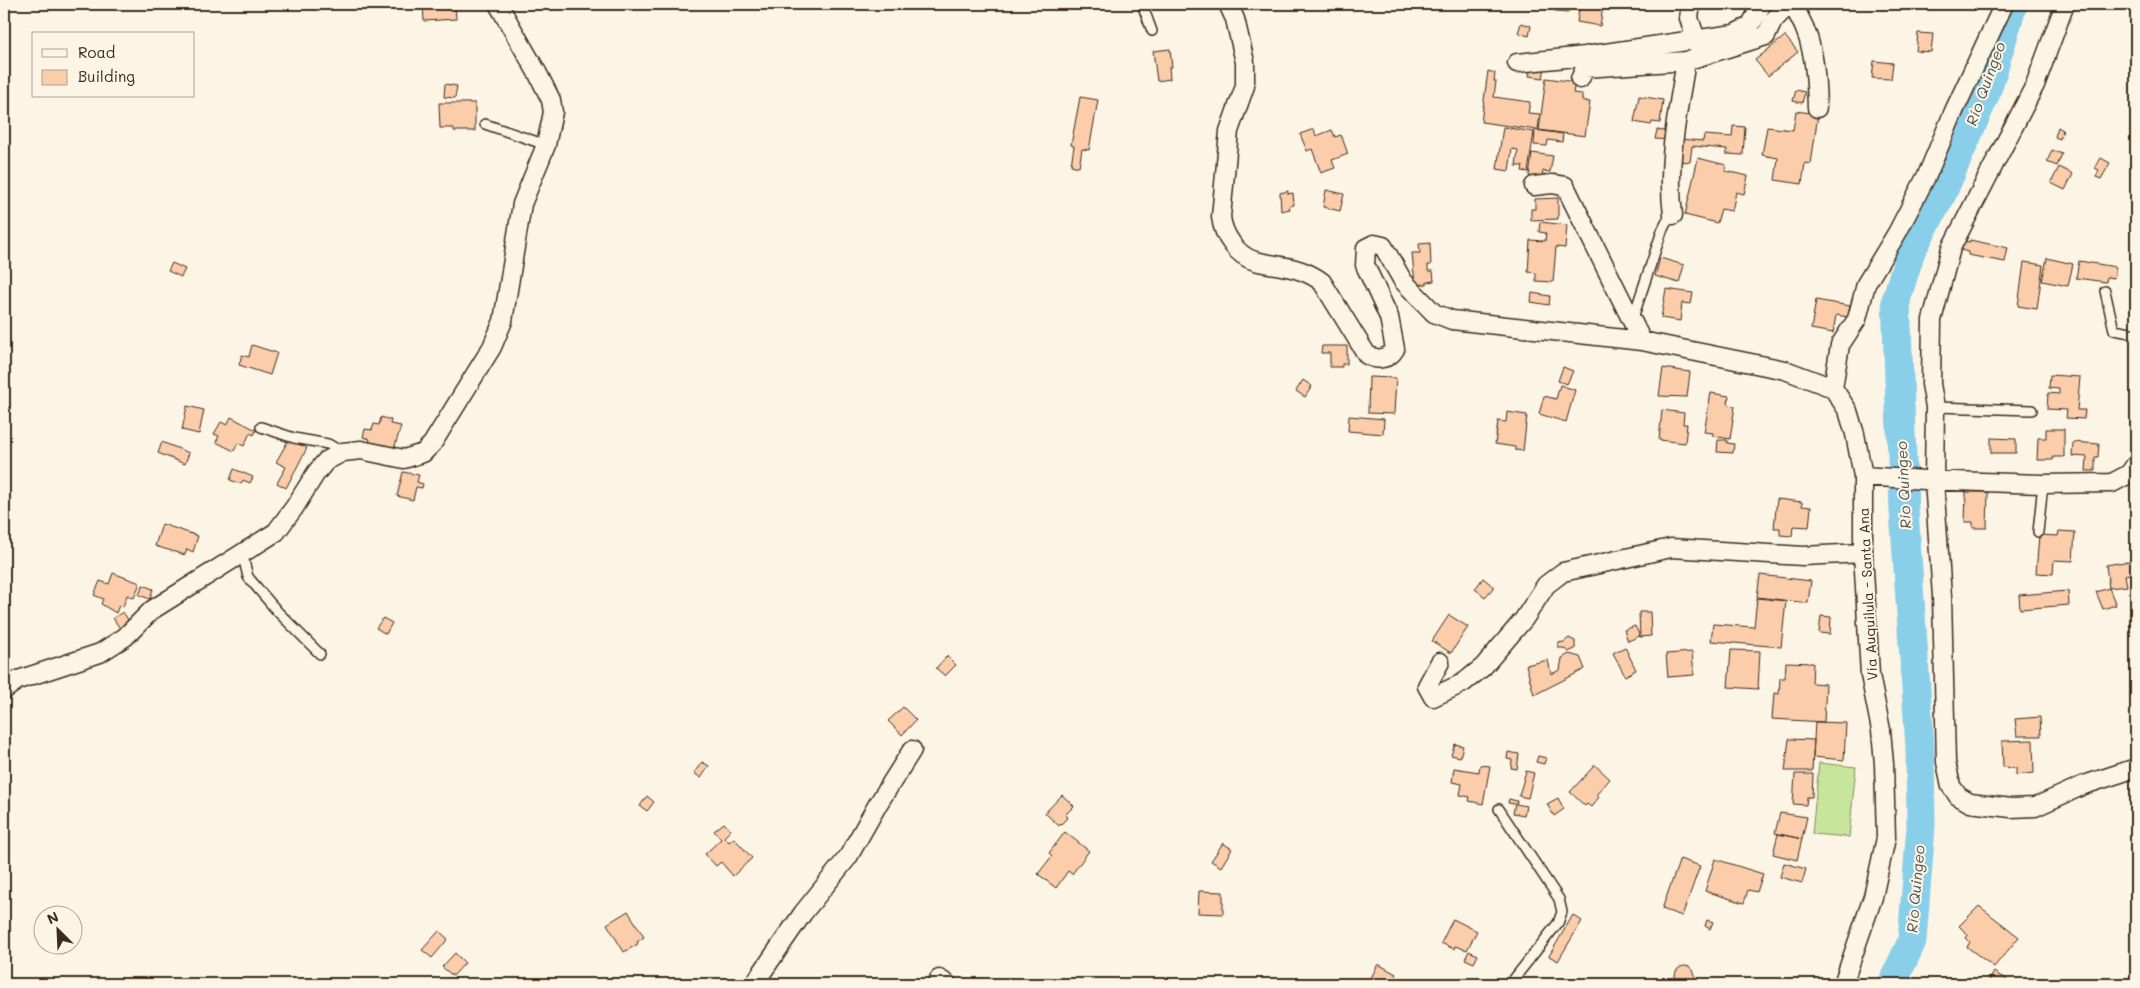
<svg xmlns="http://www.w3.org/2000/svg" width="2140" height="988" viewBox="0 0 2140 988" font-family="Mali,sans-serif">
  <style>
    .green { fill: #c8e59d; stroke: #82885e }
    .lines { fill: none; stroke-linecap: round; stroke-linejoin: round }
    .river { stroke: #89cfea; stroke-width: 29 }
    .building { fill: #fbcdaa; stroke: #3b2a1e }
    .lane-casing { stroke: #3b2a1e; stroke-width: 12 }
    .street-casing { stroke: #3b2a1e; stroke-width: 21 }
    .lane { stroke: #fcf5e5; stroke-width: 9 }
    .street { stroke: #fcf5e5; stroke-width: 18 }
    .labels { text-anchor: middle; stroke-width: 4; stroke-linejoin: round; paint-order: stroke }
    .street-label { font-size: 14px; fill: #3b2a1e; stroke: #fcf5e5 }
    .water-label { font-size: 15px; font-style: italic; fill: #4e5351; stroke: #fcf5e5 }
  </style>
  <rect width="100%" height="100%" fill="#fcf5e5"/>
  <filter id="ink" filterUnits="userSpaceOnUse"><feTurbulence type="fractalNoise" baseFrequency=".02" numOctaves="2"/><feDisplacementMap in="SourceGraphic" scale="10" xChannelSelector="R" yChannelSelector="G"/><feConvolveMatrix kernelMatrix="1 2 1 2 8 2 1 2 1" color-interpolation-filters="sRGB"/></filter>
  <g filter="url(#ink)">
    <!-- green -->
    <path class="green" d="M1819,763L1856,767L1849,837L1812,834Z"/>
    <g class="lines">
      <!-- river -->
      <path class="river" d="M1892,984L1912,941L1921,826L1920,748L1904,510L1896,300L1911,251L1941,196L1986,93L2013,4"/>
    </g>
    <!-- building -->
    <path class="building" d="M423,4H455L456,19L424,21Z
      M1557,4H1569L1568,13L1556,12Z
      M1580,4H1599L1598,6L1603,7L1600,26L1577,22Z
      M1521,23L1531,26L1529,36L1518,33Z
      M1918,33L1933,34L1931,52L1916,51Z
      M1785,36L1798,52L1768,76L1755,60Z
      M1170,49L1172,67H1169L1170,79L1157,81L1153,51Z
      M1874,61L1893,63L1891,79L1872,78Z
      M1531,66L1545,68L1543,78L1529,76Z
      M1488,71L1495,73L1494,81H1496L1494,97L1530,102L1528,113L1540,114L1538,130L1481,122Z
      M1546,78L1575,82L1573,93L1582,94V101L1590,102L1585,136L1539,130Z
      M445,84L457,86L455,98L444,97Z
      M1796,90L1805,92L1802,103L1793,101Z
      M1639,96L1663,100L1660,123L1652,122L1651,125L1634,122Z
      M1080,97L1098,100L1089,150L1082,149L1079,167L1071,165L1074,146L1071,145Z
      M439,103H475V131H454V128H440Z
      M1796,111L1818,114L1811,164L1805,163L1802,184L1775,180L1778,158L1762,155L1767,127L1793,130Z
      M1733,126L1745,127L1743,155L1726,154L1727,149L1692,146L1690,162L1678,161L1680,139L1703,141L1704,135L1732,137Z
      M1503,127L1534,132L1528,172L1522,171L1523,166H1516L1518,150L1512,149L1509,171L1497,169Z
      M2058,127L2063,130L2060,139L2055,137Z
      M1314,129L1316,136L1332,130L1335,137L1341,135L1348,154L1332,160L1335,168L1321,173L1312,149L1307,151L1300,134Z
      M1535,130L1563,134L1562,142L1548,140L1547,146L1534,145Z
      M1657,130L1671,132L1670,140L1655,139Z
      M2052,150L2062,154L2057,166L2047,162Z
      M1532,153L1553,156L1550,172L1543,171L1542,178L1529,176Z
      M1698,158L1726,165L1725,171L1748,176L1744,194L1736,192L1732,211L1721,209L1717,223L1685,215Z
      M2101,158L2110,163L2101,179L2096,177L2099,170L2095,168Z
      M2059,167L2073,174L2065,190L2051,183Z
      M1326,190L1344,194L1340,211L1323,207Z
      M1288,191V194L1293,193L1294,205L1289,206L1290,209L1281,211L1280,193Z
      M1558,198V219L1531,220V209H1535V199Z
      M1540,222L1567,225L1565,248L1556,247L1553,282L1536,281V273L1528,272L1530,240L1545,241L1546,233L1539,232Z
      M1970,240L2008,248L2005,262L1968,255V252L1961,250L1963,241L1970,242Z
      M1430,243L1431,265H1428V271H1433L1434,281L1427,282V284L1415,285L1412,253H1420L1419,244Z
      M1660,258L1684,265L1679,283L1655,276Z
      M2047,258L2073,264L2068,286L2042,281Z
      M2079,261L2116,267L2114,278L2107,277L2106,282L2076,278Z
      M2024,262L2043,265L2037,309L2018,306Z
      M172,263L185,269L181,277L168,271Z
      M1666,289L1693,293L1691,304L1682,303L1680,321L1661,318Z
      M1532,293L1550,296L1549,305L1531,302Z
      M1816,300L1850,306L1848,317L1836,315L1833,333L1811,329Z
      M252,345L277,353L270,375L239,365L242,355L249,357Z
      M1322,346H1347V364H1342V367H1330V353H1321Z
      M1563,367L1573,371L1567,384L1558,381Z
      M1663,368L1690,372L1687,397L1659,396Z
      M2050,375L2080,377L2077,410H2085L2084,419L2066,418L2067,410L2047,409L2048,393L2059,394V389L2049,388Z
      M1369,377L1396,378L1394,414L1368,413Z
      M1303,380L1312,386L1305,397L1296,391Z
      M1560,385L1575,390L1566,422L1539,414L1544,396L1556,399Z
      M1711,393L1729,396L1728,405L1735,406L1730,439L1713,436V433L1704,432Z
      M187,406L204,410L199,434L182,430Z
      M1662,410L1684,413L1683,424H1687L1685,443L1659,440Z
      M1507,412L1527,415L1523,451L1515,450V447L1495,444L1498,421L1506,422Z
      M1349,416L1384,419L1383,434L1348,431Z
      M231,417L256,430L254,435L250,433L244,446L238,443L234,451L216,442L219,436L214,434L221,422L227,425Z
      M381,417L391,420L390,424L401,426L394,449L385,446L384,450L368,445L370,439L363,437L365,429L372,430L374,424L379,425Z
      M2046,429H2064V457H2053V460H2037L2038,438H2046Z
      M1991,438L2016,439V453H1991Z
      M289,439L307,448L286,488L277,483L286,467L276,462Z
      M1718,440H1727V443L1734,444L1733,453L1717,452Z
      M162,442L189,453L185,464L158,453Z
      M2073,442L2099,444L2098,457H2095V471H2086L2087,457L2072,456Z
      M234,469L253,477L250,483L243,480L241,484L230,480Z
      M403,472L419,475L417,482L423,484L422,488L416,487L413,500L397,496Z
      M1966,492H1988L1987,528H1973V522H1965Z
      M1777,499L1802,502V506L1811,507L1809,527L1793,526L1792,536L1780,535V528H1774Z
      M162,524L198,536L193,552L187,549L185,555L155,546Z
      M2059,531L2075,532L2073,561L2054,560L2053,574L2036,573L2039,535L2058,536Z
      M2136,560V573L2125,575L2127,586L2109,588L2106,565Z
      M113,573L140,583L134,598L127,595L123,607L119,605L116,613L101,604L103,599L94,595L100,581L109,584Z
      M1760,575L1811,581L1808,603L1757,597Z
      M1483,578L1494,587L1485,597L1475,589Z
      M143,585L153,589L150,599L139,595Z
      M2109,588L2116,605L2103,609L2096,592Z
      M2068,591L2069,605L2020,609L2019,595Z
      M1757,598L1786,601L1781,647L1711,641L1713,624L1754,627Z
      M123,612L132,626L123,633L113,618Z
      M1639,612H1650L1651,636L1640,637Z
      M1449,615L1468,627L1451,653L1432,641Z
      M1821,616L1831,617L1830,634L1819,633Z
      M383,618L392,623L386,634L376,628Z
      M1635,626L1640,636L1628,641L1624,630Z
      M1569,638L1575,641V649L1568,652L1564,648H1558V643L1564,642Z
      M1625,647L1636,670L1625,676L1613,653Z
      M1731,650L1760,651L1758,689L1728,687Z
      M1692,652L1694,675L1668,677L1666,654Z
      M1569,654L1580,657L1585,669L1534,695L1526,665L1548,660L1551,674L1560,670L1562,658Z
      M947,656L956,665L945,676L936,668Z
      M1786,662L1813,663L1812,683L1826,684L1824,722L1772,719L1774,693L1779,694L1780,678H1785Z
      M903,707L916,720L902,735L888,721Z
      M2040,717L2041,736H2017L2015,719Z
      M1815,722L1846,723L1844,760L1813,757Z
      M1789,739L1814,740L1812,771H1785Z
      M2033,740L2034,773L2016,775V768L2003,767L2002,741Z
      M1455,744L1463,746L1460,757L1451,755Z
      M1508,752L1519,754L1517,769L1511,768L1512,760L1507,759Z
      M1538,756L1546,758L1544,764L1536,762Z
      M702,762L709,766L701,778L694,773Z
      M1480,765L1490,766L1483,804L1469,801L1470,797L1460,795L1462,784L1452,782L1454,768L1479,772Z
      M1595,765L1610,779L1596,795L1599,797L1591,807L1587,804L1585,806L1570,792Z
      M1526,771L1534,773L1528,798L1519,796Z
      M1795,774H1813L1812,797H1807L1806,805L1793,804Z
      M1062,795L1074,806L1065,815L1068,817L1059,826L1045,813Z
      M647,796L654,802L647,811L640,806Z
      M1558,798L1564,809L1554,816L1547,804Z
      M1509,799L1517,801L1516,804L1526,806L1524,815L1513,813L1515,804L1508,803Z
      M1780,813L1807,817L1802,839L1775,833Z
      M724,823L731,830L724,837L729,842L734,838L752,858L733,876L721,862L716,866L705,854L721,839L714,831Z
      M1065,832L1089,851L1072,874L1068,871L1056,888L1038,874L1052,856L1049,853Z
      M1778,834L1802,839L1797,860L1773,854Z
      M1223,843L1232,849L1221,867L1211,861Z
      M1680,859L1700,866L1682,916L1662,909Z
      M1715,859L1763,874L1757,892L1748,890L1744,903L1705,891Z
      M1784,863L1806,869L1802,883L1780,877Z
      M1199,891L1223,892V914L1198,913Z
      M1979,906L2019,937L1994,967L1967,947L1970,942L1966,938L1968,935L1959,926Z
      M628,911L644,937L637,942L638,944L624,952L607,924Z
      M1573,915L1582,921L1558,961L1549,956Z
      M1453,919L1477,931L1467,950L1455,946L1454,949L1441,943Z
      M1707,920L1713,922L1710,929L1705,926Z
      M439,931L448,939L432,958L422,950Z
      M1469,951L1478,955L1474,963L1465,959Z
      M455,953L465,963L453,976L442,967Z
      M1378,964L1396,974L1392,982L1397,984H1368Z
      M1675 976a10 10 0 1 1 20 0a10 10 0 1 1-20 0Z
      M1994,972L2007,980L2004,984H1987Z"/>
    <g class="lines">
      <defs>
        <path id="lane" d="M1142,4L1152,31
          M485,124L546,145
          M2105,291L2114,330L2136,334
          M1633,318L1662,231L1667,221L1673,215H1676
          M1935,407L2032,410
          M261,427L294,438L328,444L342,452
          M2038,532L2043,484
          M242,552L248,577L277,611L320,654
          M1499,809L1559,899L1562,912L1558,923L1510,984"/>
        <path id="street" d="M1228,4L1235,19L1245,62V86L1229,131L1221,217C1223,235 1237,256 1255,261C1279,267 1302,266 1322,282L1367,355C1378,361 1389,359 1395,349L1389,317L1365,265L1366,248L1374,244L1383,246L1403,281L1434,313L1452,320L1642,341L1785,370L1833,388L1848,411L1855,434L1863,476V553L1870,675L1881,730L1884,764L1886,838L1873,897L1843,984
          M1691,4L1689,18L1696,39
          M1791,4C1814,35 1816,70 1817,108
          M2065,4L2035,85L1951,248L1932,320L1931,384L1935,407L1934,480L1942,597L1946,762L1951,786L1958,796L1970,803L2011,808L2035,807L2084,785L2136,768
          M1517,63L1585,56L1734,34L1750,26L1762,4
          M1580,79L1585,68L1686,61L1766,36L1773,21L1789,4
          M1534,186L1552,184L1565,186L1642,341
          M1673,215C1666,163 1678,111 1686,61
          M1833,388L1840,345L1857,319L1866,284L1897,233L1928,173L1954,111L2004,4
          M1863,476L1925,480L2043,484L2112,483L2129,474L2136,464
          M1440,662L1427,686L1433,697L1463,683L1483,667L1524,619L1546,585L1563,572L1671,548L1803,556L1863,553
          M4,690L18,680L100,653L125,637L152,610L276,532L294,508L316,473L326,461L343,452L361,450L404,459L423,453L432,444L492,347L503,321L522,204L546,145L553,112L551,100L538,74L498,4
          M939,979L947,984
          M754,984L803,913L848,857L878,804L912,750"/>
      </defs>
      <!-- lane casing -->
      <use href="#lane" class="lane-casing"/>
      <!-- street casing -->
      <use href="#street" class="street-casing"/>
      <!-- lane -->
      <use href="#lane" class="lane"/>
      <!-- street -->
      <use href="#street" class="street"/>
    </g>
  </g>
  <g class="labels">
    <!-- street labels -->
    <g class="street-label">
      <text transform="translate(1868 594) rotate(-93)" y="5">Vía Auquilula - Santa Ana</text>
    </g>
    <!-- water labels -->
    <g class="water-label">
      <text transform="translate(1986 84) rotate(-70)" y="5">Río Quingeo</text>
      <text transform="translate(1904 485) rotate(-93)" y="5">Río Quingeo</text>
      <text transform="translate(1916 889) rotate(-85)" y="5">Río Quingeo</text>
    </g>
  </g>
  <!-- margin -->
  <rect width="2140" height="988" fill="none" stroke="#fcf5e5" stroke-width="20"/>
  <rect x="10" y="10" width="2120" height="968" fill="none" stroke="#3b2a1e" stroke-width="2" filter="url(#ink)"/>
  <!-- legend -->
  <rect x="32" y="32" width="162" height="65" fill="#fcf5e5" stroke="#afa495"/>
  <rect x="42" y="49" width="25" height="8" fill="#fcf5e5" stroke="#afa495"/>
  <text x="78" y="58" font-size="15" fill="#3b2a1e">Road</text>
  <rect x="42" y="70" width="25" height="15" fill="#fbcdaa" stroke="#afa495"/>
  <text x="78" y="82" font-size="15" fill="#3b2a1e">Building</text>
  <!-- north arrow -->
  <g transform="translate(58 930) rotate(336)"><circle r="24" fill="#fcf5e5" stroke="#afa495"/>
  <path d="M0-4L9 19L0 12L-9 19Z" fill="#3b2a1e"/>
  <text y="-8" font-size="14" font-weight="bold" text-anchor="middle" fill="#3b2a1e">N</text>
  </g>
</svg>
